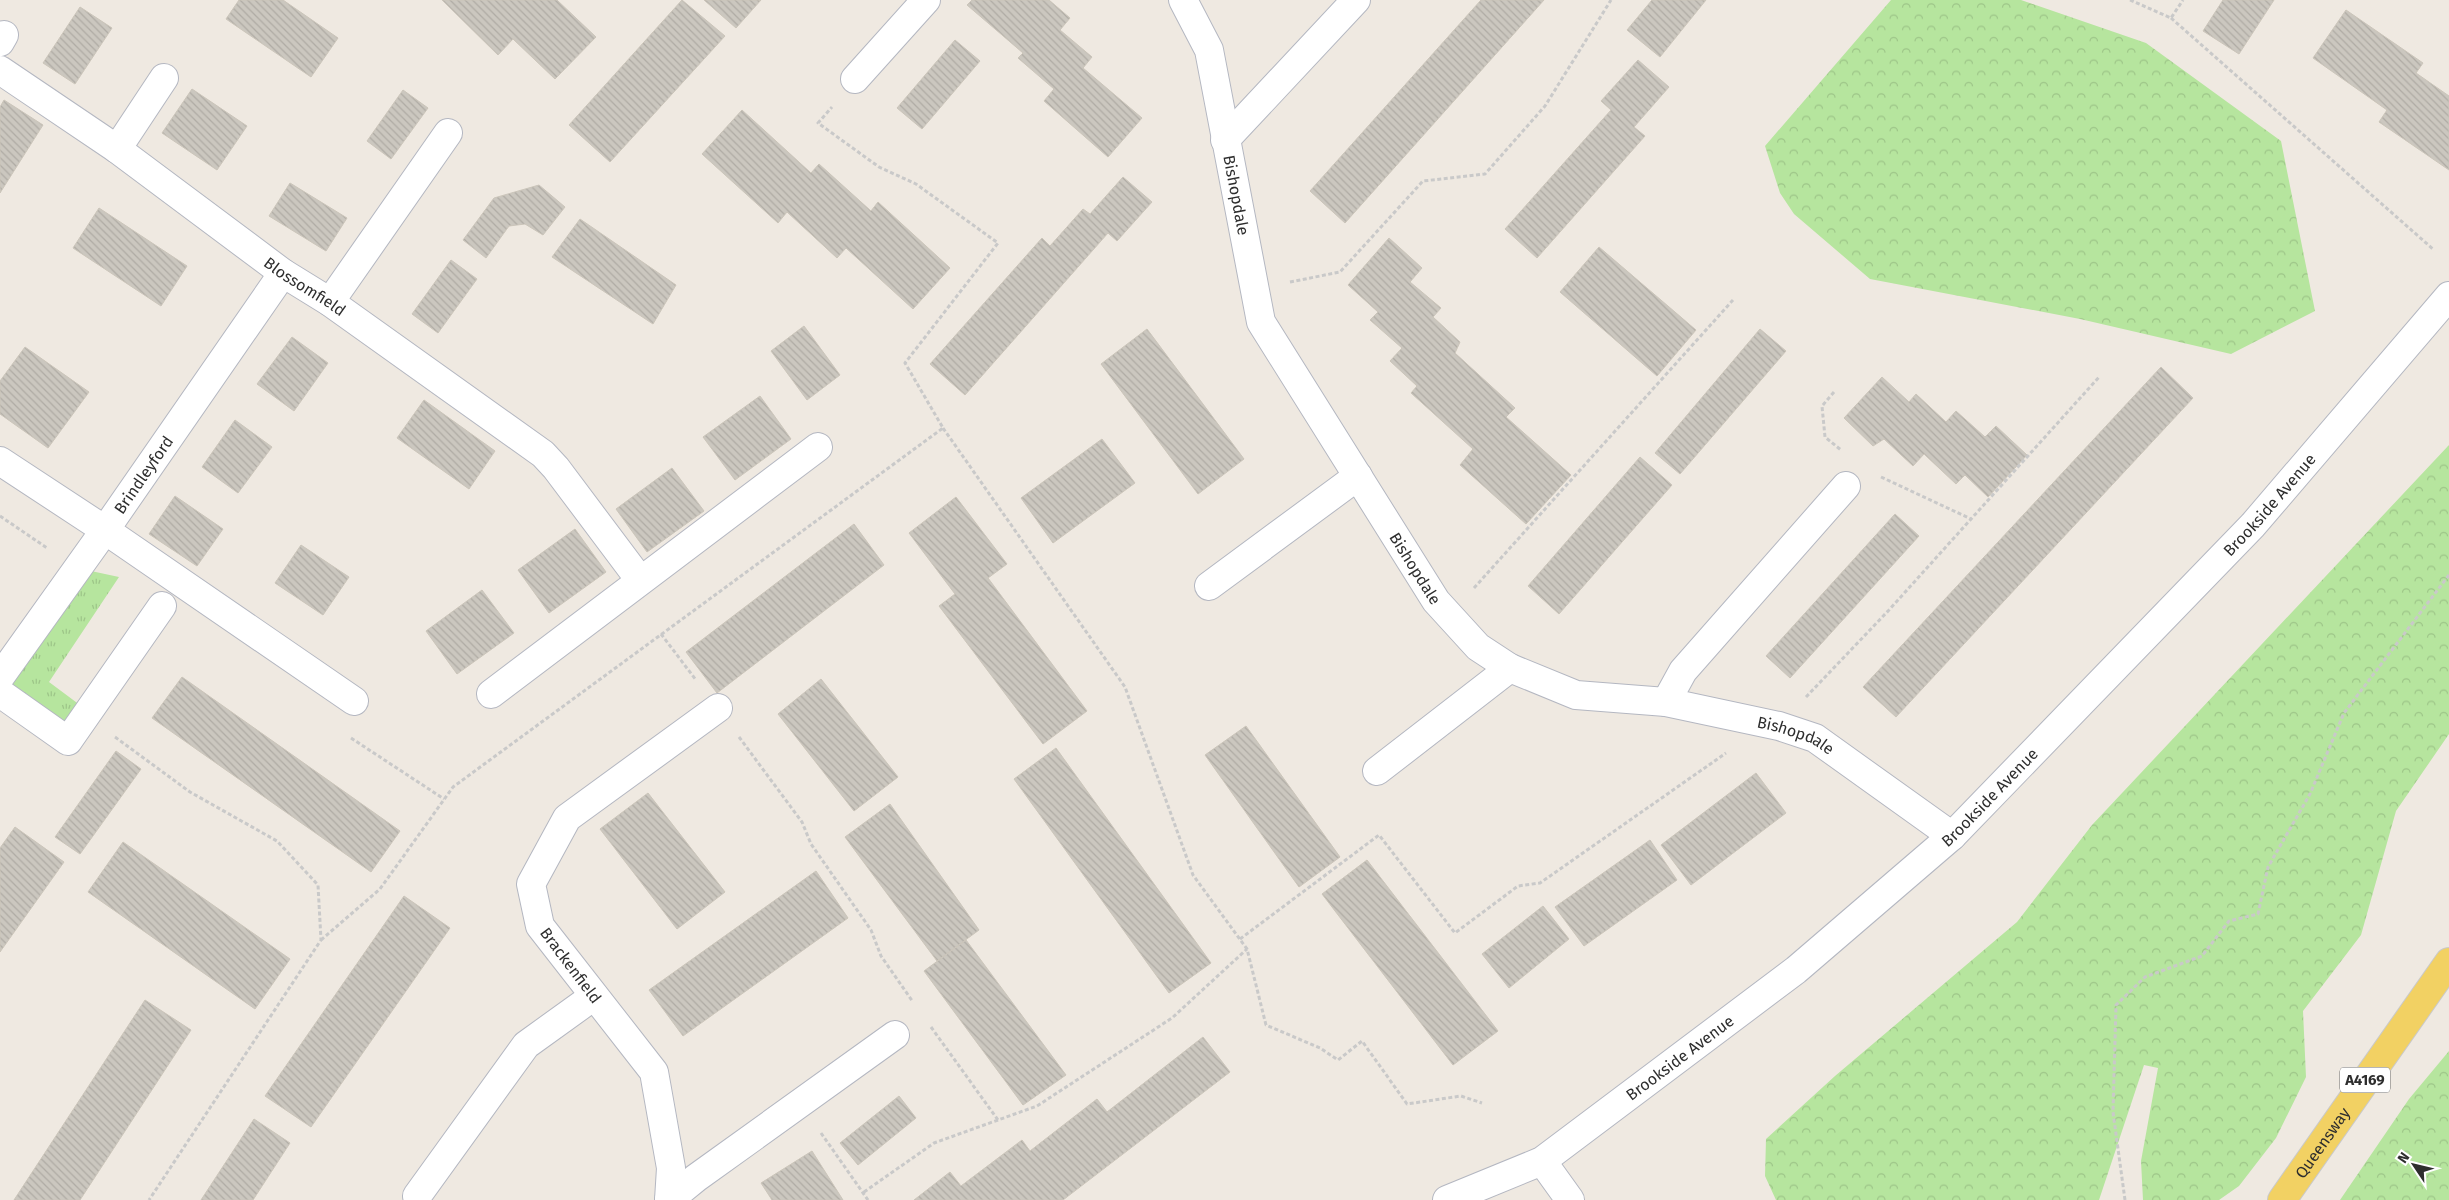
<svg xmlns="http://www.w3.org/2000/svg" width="2449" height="1200" viewBox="0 0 2449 1200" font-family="'Fira Sans',sans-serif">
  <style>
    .grass { fill: url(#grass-tufts) }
    .forest { fill: url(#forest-crowns) }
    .building { fill: url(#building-back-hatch); stroke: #cbc5ba }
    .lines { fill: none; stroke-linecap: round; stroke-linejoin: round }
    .minor-casing { stroke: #b4b7c1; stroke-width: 30 }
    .major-casing { stroke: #c9c9c9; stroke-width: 30 }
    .path { stroke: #c9c9c9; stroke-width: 3; stroke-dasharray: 4 2.5; stroke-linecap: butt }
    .minor { stroke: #fff; stroke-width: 28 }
    .major { stroke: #f2d163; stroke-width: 28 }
    .labels { text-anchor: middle; stroke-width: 4; stroke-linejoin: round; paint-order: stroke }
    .shield { fill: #fff; stroke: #6d6d6d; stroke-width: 1 }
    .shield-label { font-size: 15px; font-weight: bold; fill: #2e2e2e }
    .street-label { font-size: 16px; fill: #2e2e2e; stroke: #fff }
  </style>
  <defs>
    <pattern id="grass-tufts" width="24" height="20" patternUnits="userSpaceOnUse" patternTransform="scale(1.25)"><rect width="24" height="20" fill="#b6e59e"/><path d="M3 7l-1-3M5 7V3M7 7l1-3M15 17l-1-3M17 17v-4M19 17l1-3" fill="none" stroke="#9dc588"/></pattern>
    <pattern id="forest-crowns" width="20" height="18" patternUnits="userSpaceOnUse" patternTransform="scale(1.25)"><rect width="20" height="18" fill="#b6e59e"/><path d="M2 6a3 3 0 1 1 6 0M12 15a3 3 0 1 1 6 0" fill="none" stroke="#9dc588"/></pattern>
    <pattern id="building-back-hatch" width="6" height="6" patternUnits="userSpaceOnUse" patternTransform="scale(1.25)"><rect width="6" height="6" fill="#cbc7bf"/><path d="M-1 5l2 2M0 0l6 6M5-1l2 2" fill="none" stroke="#afaba4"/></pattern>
  </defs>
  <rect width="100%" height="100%" fill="#efe9e1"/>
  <!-- grass -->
  <path class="grass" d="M77,568L119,577L49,682L88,711L68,741L0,677Z"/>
  <!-- forest -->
  <path class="forest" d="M1891,0H2021L2146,43L2281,141L2315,311L2231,354L2080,319L1870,279L1794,214L1780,193L1765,146Z
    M2449,445V734L2396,811L2361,935L2303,1011L2306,1077L2276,1138L2239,1186L2219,1200H2143L2141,1161L2158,1068L2144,1065L2099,1200H1776L1765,1176L1766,1139L1835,1076L2017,922L2092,825Z
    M2449,1051V1200H2340L2409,1099Z"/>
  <!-- building -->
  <path class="building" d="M239,0H283L338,38L311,77L226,19Z
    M442,0H557L596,37L555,79L513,39L498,55Z
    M682,0L725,36L610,162L569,125Z
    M704,0H761L736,28Z
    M972,0H1049L1070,18L1060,30L1092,57L1083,68L1142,118L1108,157L1044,101L1054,89L1018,58L1023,53L967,5Z
    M1481,0H1544L1345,223L1310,191Z
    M1652,0H1706L1660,57L1627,30Z
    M2223,0H2274L2239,54L2203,31Z
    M80,7L112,28L75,84L43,63Z
    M2346,10L2423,63L2416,73L2449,96V170L2379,122L2387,110L2313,58Z
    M955,40L980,61L922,129L897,108Z
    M1638,60L1669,87L1634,127L1645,136L1537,258L1505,229L1611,110L1601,101Z
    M192,89L247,126L217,170L162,133Z
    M403,90L428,108L391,159L367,141Z
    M4,100L43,125L0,193V107Z
    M742,110L811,173L819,164L871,211L878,202L950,268L913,309L846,248L837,258L787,212L778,223L702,154Z
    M1123,177L1152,202L1117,241L1108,233L965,395L930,364L1042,238L1050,246L1083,209L1090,214Z
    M290,183L347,218L326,251L269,216Z
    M539,185L565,207L543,235L525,224L509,226L486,258L463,240L494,198Z
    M99,208L187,266L161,306L73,248Z
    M580,219L676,285L653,324L552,257Z
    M1389,238L1422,268L1410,282L1441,308L1433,317L1460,342L1455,353L1515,408L1506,417L1571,475L1526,524L1460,465L1473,449L1411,393L1417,386L1390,361L1402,348L1370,320L1378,312L1348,285Z
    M1599,247L1696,330L1657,376L1560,292Z
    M451,260L477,279L438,333L412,314Z
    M804,326L840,375L807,400L771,351Z
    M1147,329L1244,459L1198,494L1101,364Z
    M1760,329L1786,351L1680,474L1655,453Z
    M292,337L328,363L294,411L257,384Z
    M25,347L89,392L48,448L0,414V381Z
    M2161,367L2193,398L1896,717L1863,687Z
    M1882,377L1909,402L1916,394L1946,422L1956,411L1985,437L1996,426L2027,455L1988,497L1965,475L1956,484L1924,454L1913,466L1884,439L1873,446L1844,418Z
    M760,396L791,439L735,480L703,437Z
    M424,400L495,451L469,489L397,438Z
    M235,420L272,447L238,493L202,467Z
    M1102,439L1135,483L1053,543L1021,498Z
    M1640,457L1672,485L1559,614L1528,586Z
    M672,468L704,511L647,552L616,509Z
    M175,496L223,529L197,566L149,534Z
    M956,497L1007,564L988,578L1087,711L1043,744L939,606L955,594L909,533Z
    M1895,514L1919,536L1790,678L1766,656Z
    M854,524L884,565L717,693L686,652Z
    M575,529L606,572L549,613L518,570Z
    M301,545L349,577L323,615L275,583Z
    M482,590L514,633L457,674L426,631Z
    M182,677L400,831L371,872L152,718Z
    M821,679L898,777L854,811L778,714Z
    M1246,726L1340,857L1299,887L1205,755Z
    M1056,748L1211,963L1169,993L1014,779Z
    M116,751L141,769L80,854L55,837Z
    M1756,773L1786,813L1691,885L1661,845Z
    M648,793L725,892L677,929L600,829Z
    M890,804L979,930L937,961L845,837Z
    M15,827L64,862L0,952V848Z
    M1650,840L1677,880L1584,946L1555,907Z
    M123,842L290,959L255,1009L88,892Z
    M1367,860L1498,1031L1453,1065L1322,894Z
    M816,871L848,918L683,1036L649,990Z
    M404,896L450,928L311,1127L265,1096Z
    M1543,906L1569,939L1509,988L1482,954Z
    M966,940L1066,1075L1023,1105L924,971Z
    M145,1000L191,1030L80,1200H14Z
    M1203,1037L1230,1072L1063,1200H914L950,1172L961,1186L1022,1140L1030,1151L1097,1099L1107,1112Z
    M899,1096L916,1118L858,1165L840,1143Z
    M254,1119L290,1143L253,1200H201Z
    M812,1151L843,1200H772L761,1183Z"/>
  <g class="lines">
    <defs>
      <g id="minor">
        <path id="s1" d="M1183,0L1209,50L1261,322L1436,601L1478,647L1510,668L1576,695L1666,702L1779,726L1815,738L1952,836"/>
        <path d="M0,42L4,35"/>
        <path id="s2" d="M0,70L117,149L283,273L330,302L543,454L556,468L640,580"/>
        <path d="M855,79L926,0"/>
        <path d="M1225,140L1356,0"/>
        <path d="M117,149L164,78"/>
        <path d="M330,302L448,133"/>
        <path d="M0,461L105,530L354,701"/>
        <path d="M1209,586L1358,476"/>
        <path id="s3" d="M0,677L105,530L283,273"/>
        <path d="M0,693L68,741L162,606"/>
        <path d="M491,694L818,447"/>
        <path d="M1666,702L1683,671L1846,486"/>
        <path d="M1377,771L1510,668"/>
        <path d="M1542,1161L1570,1200"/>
        <path d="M417,1196L526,1045L594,996"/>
        <path d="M669,1200L671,1168L654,1072L540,926L531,884L567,818L718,708"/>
        <path d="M669,1200L696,1178L895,1035"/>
        <path id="s4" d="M1447,1200L1542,1161L1796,970L1952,836L2253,525L2449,296"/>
      </g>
      <g id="major">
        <path id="s5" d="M2282,1200L2449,962"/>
      </g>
    </defs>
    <!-- minor casing -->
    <use href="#minor" class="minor-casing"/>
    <!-- major casing -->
    <use href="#major" class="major-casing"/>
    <!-- path -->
    <path class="path" d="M2130,0L2171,18L2183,0
      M2171,18L2434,250
      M1290,282L1340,272L1423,181L1485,174L1545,106L1611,0
      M1834,392L1822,406L1825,437L1841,450
      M943,428L1125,687L1193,875L1247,949L1266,1025L1320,1048L1338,1060L1362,1041L1407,1104L1461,1096L1482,1103
      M1881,477L1971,519
      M0,516L47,548
      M1474,588L1733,300
      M661,634L696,680
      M1806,697L1889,610L2100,376
      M115,737L190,792L277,841L318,885L321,940L149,1200
      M739,737L802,822L811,844L871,930L881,956L913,1002
      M351,738L444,799
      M1240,939L1379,835L1455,933L1518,886L1540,883L1726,753
      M321,940L380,889L453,787L943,428L905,363L998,243L916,184L879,167L818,123L832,107
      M931,1027L998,1120
      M821,1133L868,1200
      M864,1192L934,1143L1037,1106L1172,1018L1247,949
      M2125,1200L2113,1112L2116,1005L2145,977L2202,956L2229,921L2258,914L2268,867L2310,794L2344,713L2449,575"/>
    <!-- minor -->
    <use href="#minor" class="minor"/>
    <!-- major -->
    <use href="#major" class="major"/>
  </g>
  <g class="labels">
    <!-- shield labels -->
    <rect class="shield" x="2340" y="1067.5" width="50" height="25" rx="4"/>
    <g class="shield-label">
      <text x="2365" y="1085">A4169</text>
    </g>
    <!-- street labels -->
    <g class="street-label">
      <text dy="6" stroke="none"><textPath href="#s1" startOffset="204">Bishopdale</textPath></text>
      <text dy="6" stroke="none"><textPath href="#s2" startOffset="374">Blossomfield</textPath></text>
      <text dy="6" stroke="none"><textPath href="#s3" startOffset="248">Brindleyford</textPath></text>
      <text dy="6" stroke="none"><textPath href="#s4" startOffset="1085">Brookside Avenue</textPath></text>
      <text dy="6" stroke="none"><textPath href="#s1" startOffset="624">Bishopdale</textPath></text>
      <text dy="6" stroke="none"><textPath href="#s1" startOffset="1059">Bishopdale</textPath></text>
      <text dy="6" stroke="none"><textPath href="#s4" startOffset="680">Brookside Avenue</textPath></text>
      <text transform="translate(571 965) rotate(53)" y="6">Brackenfield</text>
      <text dy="6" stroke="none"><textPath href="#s4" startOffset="275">Brookside Avenue</textPath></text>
      <text dy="6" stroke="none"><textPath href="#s5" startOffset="70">Queensway</textPath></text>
    </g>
  </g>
  <!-- north arrow -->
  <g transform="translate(2414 1165) rotate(305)" stroke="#ffffff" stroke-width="4" paint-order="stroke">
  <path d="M0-4L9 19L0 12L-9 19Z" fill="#2e2e2e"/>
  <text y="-8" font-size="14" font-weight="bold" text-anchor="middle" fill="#2e2e2e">N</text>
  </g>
</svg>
